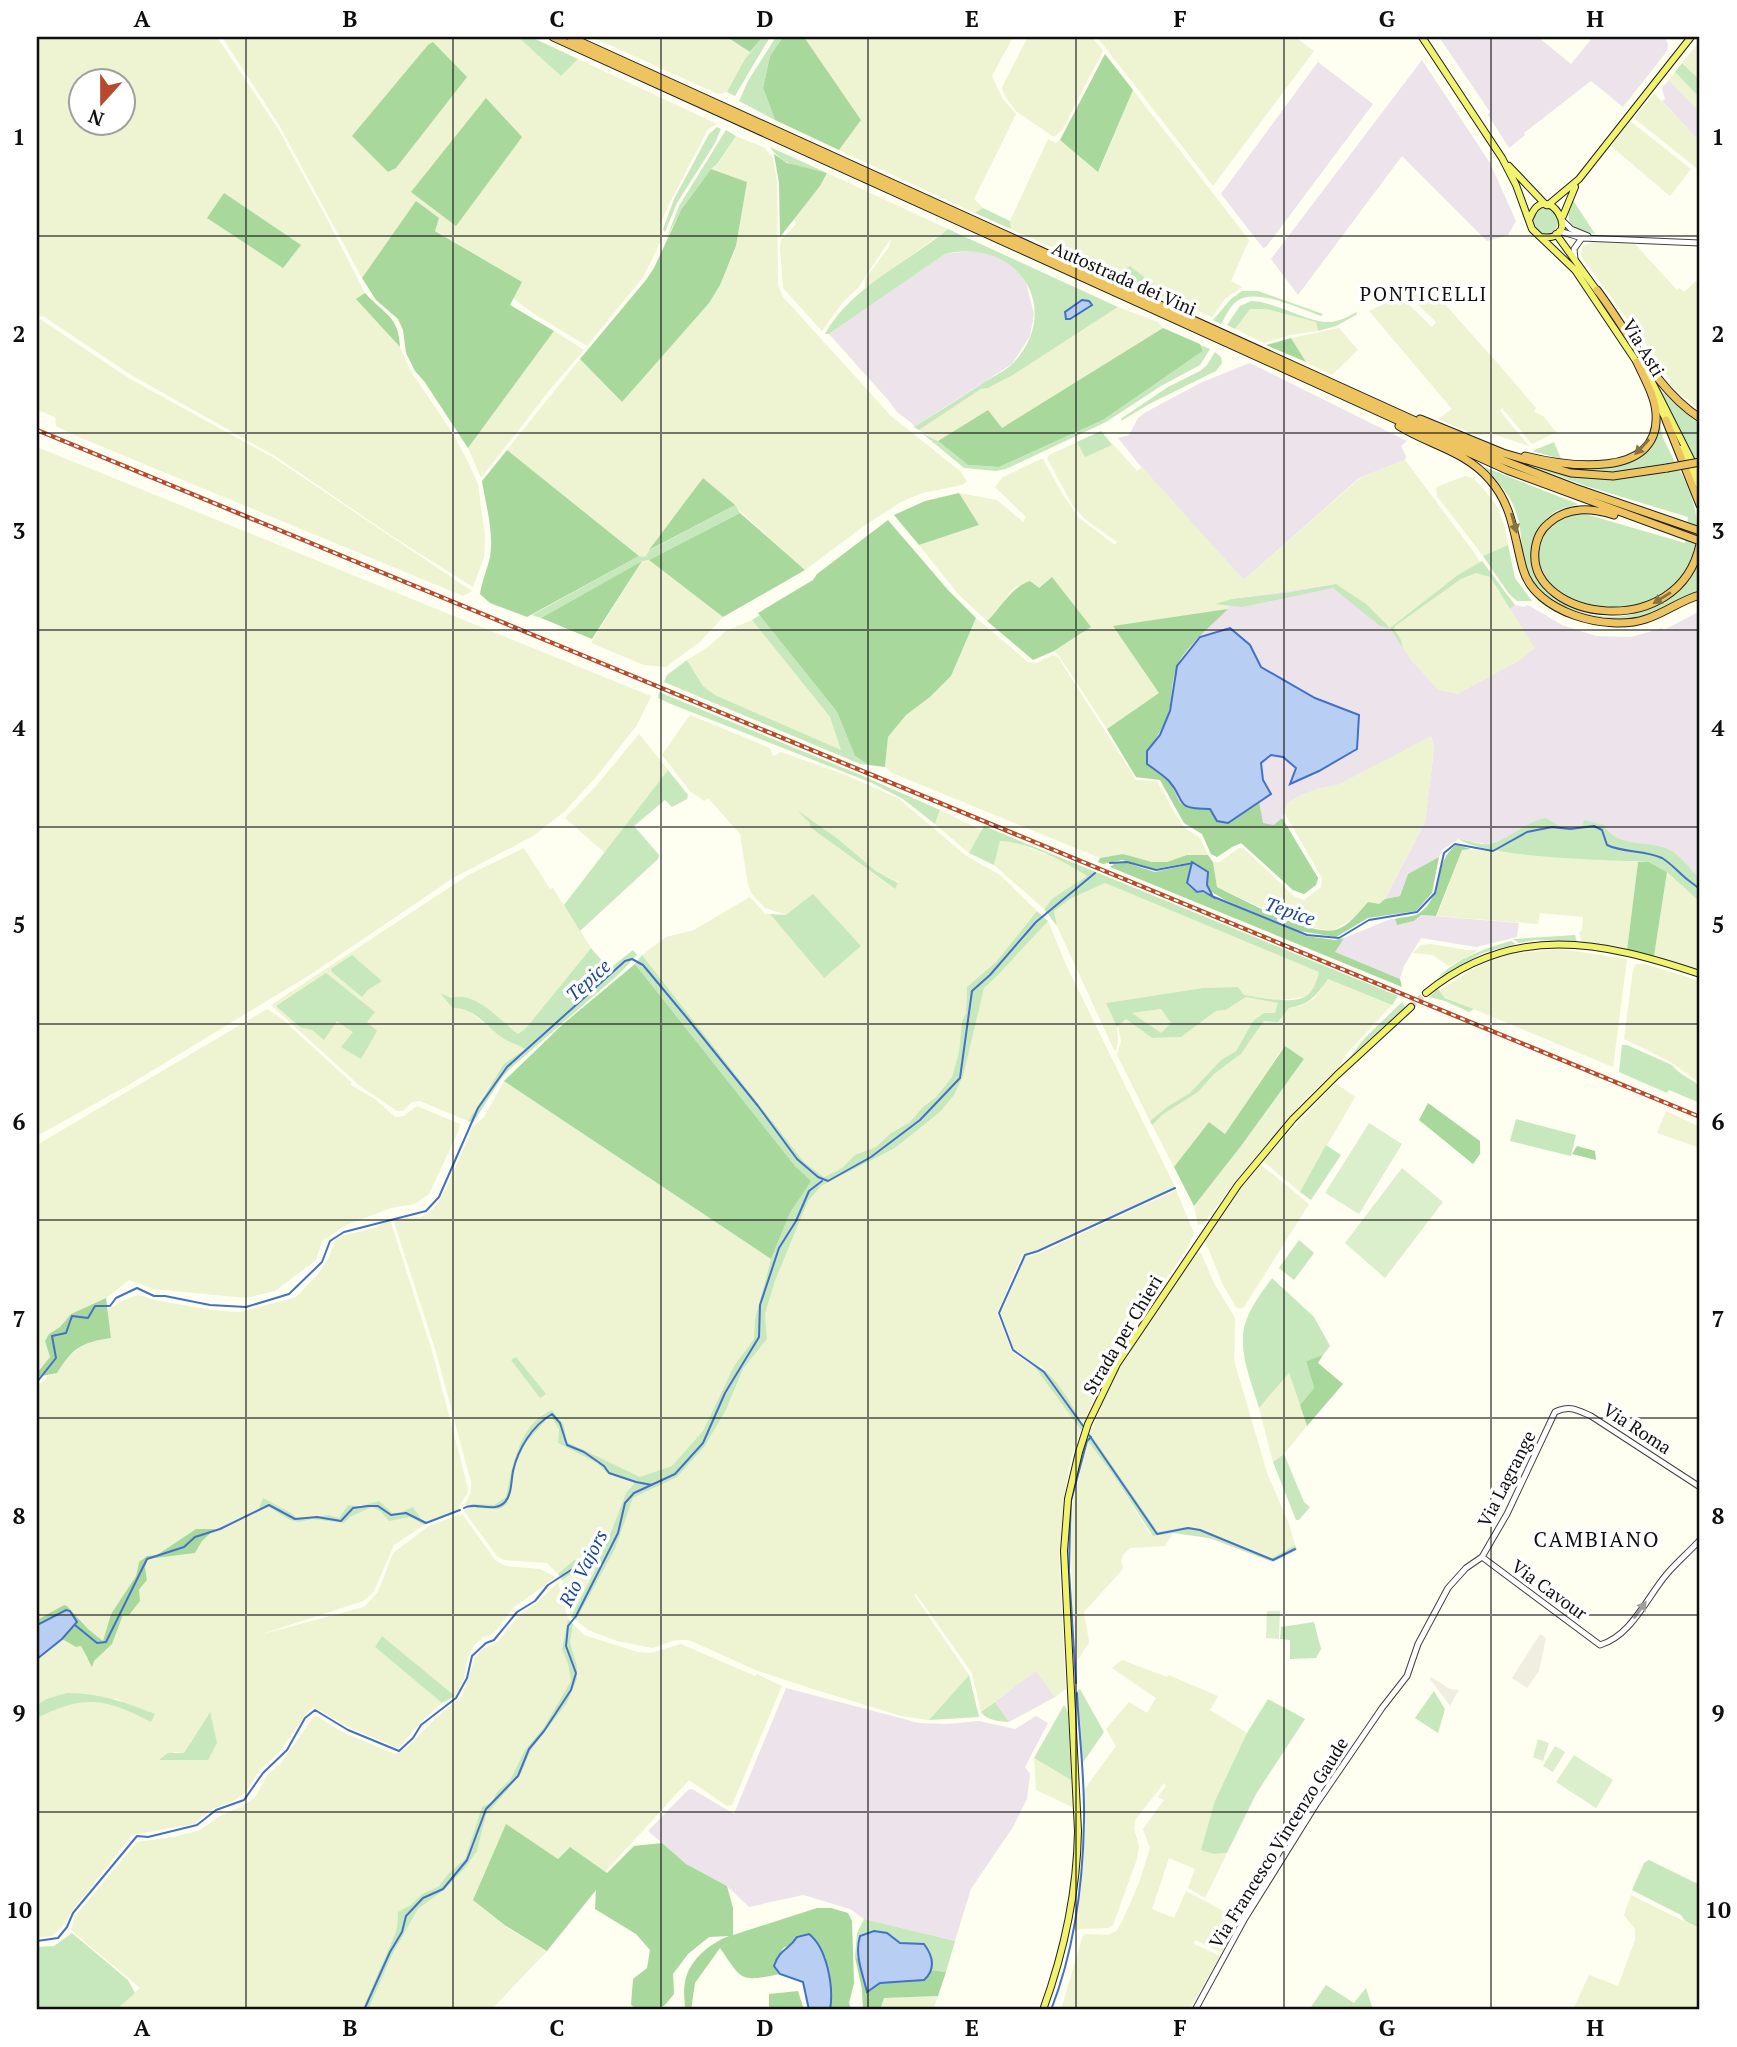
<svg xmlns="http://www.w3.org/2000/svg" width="1737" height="2047" viewBox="0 0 1737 2047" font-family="'PT Serif',serif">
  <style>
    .industrial { fill: #ede3eb }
    .farmland { fill: #eef3d2; fill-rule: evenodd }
    .green { fill: #c7e8bc; fill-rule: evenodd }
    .forest { fill: #a8d89c }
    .pitch { fill: #dbefcd }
    .plaza { fill: #efeedf }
    .water { fill: #b8cef3; stroke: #4271c7; stroke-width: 2 }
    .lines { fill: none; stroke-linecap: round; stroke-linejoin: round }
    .stream { stroke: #4271c7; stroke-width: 2 }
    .major-tunnel { stroke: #dadacf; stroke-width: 6; stroke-dasharray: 6 3; stroke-linecap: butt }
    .minor-casing { stroke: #424242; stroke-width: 7 }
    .major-casing { stroke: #202020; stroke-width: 8 }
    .highway-casing { stroke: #202020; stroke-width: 9 }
    .minor { stroke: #fff; stroke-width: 5 }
    .major { stroke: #f1f26d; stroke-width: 6 }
    .highway { stroke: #edc460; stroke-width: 7 }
    .rail-casing { stroke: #b8492d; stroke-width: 4.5 }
    .rail { stroke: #fff; stroke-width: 2; stroke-dasharray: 5; stroke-linecap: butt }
    .highway-bridge-casing { stroke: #202020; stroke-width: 9; stroke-linecap: butt }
    .highway-bridge { stroke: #edc460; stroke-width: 7 }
    .oneway { fill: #89733c }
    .oneway2 { fill: #9f9f9f }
    .grid { fill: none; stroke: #0f0f0f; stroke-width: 2; stroke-opacity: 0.55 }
    .labels { text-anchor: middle; stroke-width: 7; stroke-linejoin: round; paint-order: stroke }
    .street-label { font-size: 18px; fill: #0f0f0f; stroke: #fff }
    .neighbourhood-label { font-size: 19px; letter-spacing: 2px; fill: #0f0f0f; stroke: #fff }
    .water-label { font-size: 19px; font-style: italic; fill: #1d459b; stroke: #fff }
    .quarter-label { font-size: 21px; letter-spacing: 2px; fill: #0f0f0f; stroke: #fff }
    .neatline { fill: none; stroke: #0f0f0f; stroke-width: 2.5 }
    .grid-label { font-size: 23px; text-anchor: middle; font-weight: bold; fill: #0f0f0f }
  </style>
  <rect width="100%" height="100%" fill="#fefef1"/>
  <!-- industrial -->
  <path class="industrial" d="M1439,37H1538L1571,64L1593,37H1665L1668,45L1667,51L1623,107L1591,81L1524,133L1525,135L1509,148L1488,115L1490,112Z
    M1422,60L1490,163L1516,221L1508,235L1487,241L1402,156L1298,295L1271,259Z
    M1318,62L1373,104L1266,247L1263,248L1221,194Z
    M1669,80L1700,112V146L1699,141L1662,101L1665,99L1662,88Z
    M976,250L1004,259L1014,266L1026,283L1034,314L1030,336L1012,364L914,427L913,424L897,412L888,400L829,334L945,254Z
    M1250,363L1407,441L1401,446L1406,456L1405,460L1359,478L1244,580L1159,489L1118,438L1129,435L1138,418L1146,412L1200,383Z
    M1336,584L1390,628L1413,662L1457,694L1518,661L1534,648L1510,609L1515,605L1524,607L1528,605L1562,625L1596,636L1631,637L1662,628L1664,630L1700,611V879L1670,850L1619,840L1582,828L1559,826L1486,844L1459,839L1443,849L1439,857L1408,874L1400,896L1385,899L1425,822L1434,748L1431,737L1338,785L1321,788L1299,796L1287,804L1282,818L1318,878L1316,885L1304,894L1293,890L1242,843L1232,847L1217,857L1211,854L1202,834L1184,823L1160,780L1136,777L1107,729L1159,693L1113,626L1232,599Z
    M1421,915L1519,923L1517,937L1476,947L1421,938L1404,966L1400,979L1334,952L1344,938L1391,919H1395L1397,925L1414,921Z
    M1036,1670L1055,1697L1009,1722L995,1702Z
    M786,1688L919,1723L946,1724L979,1721L1015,1729L1036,1716L1048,1723L1025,1767L1030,1774L1027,1799L1013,1827L971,1889L955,1941L864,1919L850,1909L803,1895L749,1907L727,1886L686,1864L648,1831L688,1790L692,1789L734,1814Z"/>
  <!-- farmland -->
  <path class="farmland" d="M37,37H217L277,127L327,219L365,293L357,300L400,347L410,370L454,435L469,464L478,484L485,537L484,557L473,587L392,536L275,456L133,376L43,316L37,317ZM80,80H122V122H80Z
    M222,37H518L561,75L578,59L717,124L708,129L668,206L660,225L662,238L644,276L587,346L534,314L513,298L521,282L435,230L416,202L362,278L279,125Z
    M592,37H727L750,52L727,92L718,94Z
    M804,37H1013L992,76L1002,98L1016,114L974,199L983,208L975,213L839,150L861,120Z
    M1028,37H1092L1103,51L1062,130L1054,137L1016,111L1005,96L1002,87Z
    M1097,37H1295L1314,51L1213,186Z
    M1700,41V80L1682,63Z
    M1675,72L1700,98V112L1669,80Z
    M1133,90L1249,240L1231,281L1242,287L1225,299L1212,317L1178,303L1130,266L1114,275L1011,229L1010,221L1048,139L1056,143L1060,140L1099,171Z
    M1654,93L1699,141L1700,171L1634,118Z
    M1630,121L1691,169L1670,196L1611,146Z
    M736,136L765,148L773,158L777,182L778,285L783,297L891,416L960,471L967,481L962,485L922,493L901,502L864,526L805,570L703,478L645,558L639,556L507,450L580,359L622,402L730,263L736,246L747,182L711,169L719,163Z
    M827,173L948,229L865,288V279L889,247L891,238L858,288L843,302L822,331L783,288L780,248L781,240L796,224L794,218L820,186Z
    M1592,242L1634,243L1677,290L1679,288L1684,292L1696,281L1700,285V410L1669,384L1671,381L1653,354L1581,256L1582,247Z
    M1423,283L1427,284L1500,366L1536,408L1534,412L1543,416L1556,432L1532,444L1502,408L1500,411L1529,446L1490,433L1478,436L1438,419L1452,409L1369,311L1400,296L1432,327L1436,322L1404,291Z
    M1118,307L1158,322L1163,328L1001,429L988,410L938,441L919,430L981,389L988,388L1013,375Z
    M1250,308L1266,309L1316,322L1318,331L1290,335L1264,343L1235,329Z
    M40,319L130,379L274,458L472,591L463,596L74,435L56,426L55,417L37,410V322Z
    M1339,328L1358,350L1332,375L1306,362L1291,338Z
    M554,331L584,350L552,387L481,478L468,448Z
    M1101,431L1137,471L1142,467L1244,580L1360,478L1405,460L1473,551L1535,648L1518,661L1457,694L1438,690L1413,662L1390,628L1336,584L1232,599L1228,609L1114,626L1159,693L1107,729L1059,656L1054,651L1083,633L1049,579L1039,588L1015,586L998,610L987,621L959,595L919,545L979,525L959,493L997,500L1023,522L1026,517L995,487L1003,477L1041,459H1043L1063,495L1079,518L1115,545L1117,542L1085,519L1073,506L1047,458L1049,455Z
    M37,447L651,696L637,725L596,777L565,811L533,836L453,878L313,973L130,1084L37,1136Z
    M1465,476L1474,479L1486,492L1496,505L1505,527L1508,545L1483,556L1437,496L1436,487Z
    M649,560L723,617L701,641L666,667L644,665L591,643L642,561Z
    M976,618L1028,662L1037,663L1052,655L1058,657L1136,780L1157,781L1177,817L1185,828L1200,838L1208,855H1187L1167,862H1152L1123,854L1100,858L892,773L885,767L888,737L906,715L930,697L951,676Z
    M752,620L830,717L842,751L715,695L703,686L687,660L708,647L726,631Z
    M690,715L770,748L773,756L781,752L843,774L898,798L965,855L1000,875L1037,911L996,962L967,987L966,1013L962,1021L959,1052L952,1077L936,1097L923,1107L910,1122L891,1133L876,1147L856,1155L842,1168L824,1177L804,1162L642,955L666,937L694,930L750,897L765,914H770L824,978L786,915L765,908L752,894L748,885L740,834L708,798L704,801L690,791L662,755ZM809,822L838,839L876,871L898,882L894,889L811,828Z
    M639,734L668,770L605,853L565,818L596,786Z
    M1431,736L1434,748L1425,822L1385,899L1379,904L1332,931L1304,926L1283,918L1217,887L1213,862H1220L1239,848H1243L1295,897L1304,900L1321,887L1322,878L1284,812L1287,804L1299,796L1321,788L1338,785Z
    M940,810L983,831L969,853L935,824Z
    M1000,840L1012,841L1069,864L1087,876L1053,898L1044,909L994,865Z
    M524,848L550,889L553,888L591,948L526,1028L518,1034L505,1025L470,1012L504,1039L525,1049L509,1063L489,1086L468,1121L420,1101L412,1102L403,1111H397L360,1086L271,1005L470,874Z
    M1462,849L1638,862L1627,950L1582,942L1579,933L1582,930L1583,917L1540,913L1538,924L1437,916Z
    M1667,872L1700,902V971L1654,956Z
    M1105,883L1320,972L1315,987L1305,997L1279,1000L1244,995L1238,987L1203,988L1106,1003L1117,1027L1118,1040L1116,1051L1114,1050L1057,926L1054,911L1070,899Z
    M1048,921L1066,965L1175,1187L1035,1251L1022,1255L997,1313L1012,1352L1036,1368L1042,1375L1081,1430L1071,1458L1064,1498L1059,1557L1066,1689L1055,1697L1036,1671L981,1712L972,1673L916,1594L914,1595L969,1675L929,1720L901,1716L810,1688L758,1671L689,1640H675L653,1648L617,1641L588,1630L576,1620L615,1549L633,1498L655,1488L726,1410L743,1369L767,1339L765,1314L775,1281L808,1201L821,1186L895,1148L940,1112L984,988L998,975Z
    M1431,944L1468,950H1479L1449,966L1432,955L1413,953L1421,945Z
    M1560,949L1627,959L1613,1067L1435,993L1478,966L1507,954Z
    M1636,964H1645L1700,981V1083L1669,1061L1624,1039L1633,970Z
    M1328,979L1392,1005L1346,1054L1339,1067L1304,1100L1237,1179L1203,1224L1198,1225L1194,1206L1241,1146L1304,1059L1284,1046L1225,1134L1209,1122L1174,1167L1152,1125L1162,1115L1198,1092L1214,1074L1241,1054L1264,1021H1272L1289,1008L1301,1006L1315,998Z
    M1246,997L1279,1003L1275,1013L1253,1021L1236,1051L1221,1060L1190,1094L1167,1107L1150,1121L1117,1055L1121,1041L1118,1026L1126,1019L1152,1038L1181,1037L1216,1011L1226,1010Z
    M267,1009L281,1018L351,1082V1085L375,1099L395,1117L404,1116L417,1106L460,1124L458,1132L429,1194L415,1204L391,1208L346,1225L322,1241L316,1260L275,1291L246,1298L153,1289L129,1280L106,1298L71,1314L60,1327L49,1334L45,1341L50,1357L37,1373V1145Z
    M1161,1009L1172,1023L1161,1034L1131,1013Z
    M504,1081L771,1259L755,1319L754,1339L734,1366L703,1431L672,1467L640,1478L567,1442L564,1425L552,1410L542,1414L518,1449L506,1497L494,1505H464L471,1493V1482L436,1352L394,1222L395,1219L421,1217L430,1212L437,1204L447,1186L469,1136L471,1128L484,1117Z
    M1336,1083L1355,1097L1300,1192L1262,1160Z
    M1666,1111L1700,1127V1148L1657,1133Z
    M1259,1163L1309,1204L1244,1307L1240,1309L1236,1307L1222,1283L1205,1240L1235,1193Z
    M1176,1190L1194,1233L1188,1247L1115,1354L1096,1392L1084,1425L1055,1380L1041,1366L1032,1363L1013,1347L1001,1314L1025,1257L1038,1254Z
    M390,1220L432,1351L468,1488L467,1494L461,1503L459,1510L429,1522L422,1520L413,1507L401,1512L392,1513L366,1505H348L339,1518L329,1515L343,1523L350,1517L372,1507L398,1518L410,1517L424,1525L394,1545L373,1593L363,1601L259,1635L364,1607L378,1592L393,1553L429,1526L462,1514L496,1561L506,1566L540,1569L556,1577L513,1608L493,1634L483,1637L473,1647L468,1656L464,1679L455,1696L382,1636L375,1647L442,1703L422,1721L398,1748L351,1728L314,1707L309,1710L277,1755L260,1769L246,1792L232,1802L212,1809L193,1824L132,1835L74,1908L61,1928L52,1936L37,1938V1718L61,1705L94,1701L120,1706L151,1721L118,1699H46L37,1705V1659L62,1639L76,1647L81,1646L87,1659L94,1661L112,1644L123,1615L147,1580L145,1567L148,1559L195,1553L202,1541L214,1530L196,1529L157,1555L147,1556L139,1562L136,1576L111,1614L103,1641L88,1629L67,1606L64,1605L37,1620V1387L49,1375L57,1373L68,1357L85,1343L111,1338L107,1310L124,1300L138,1295L160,1301L212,1310L240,1312L296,1297L318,1274L328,1259L336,1239L345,1235L374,1228ZM209,1713L208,1760H160L175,1752L184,1753Z
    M1196,1252L1201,1253L1214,1283L1235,1318L1234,1360L1267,1473L1289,1524L1295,1545L1272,1558L1198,1529L1187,1527L1158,1532L1090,1433L1120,1365Z
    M1289,1373L1307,1426L1284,1454L1273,1462L1259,1408Z
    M552,1418L559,1429L558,1443L597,1463L608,1474L636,1483L626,1493L611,1532L599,1557L574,1560L558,1574L547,1563L504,1560L497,1556L463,1510L471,1507L499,1509L510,1496L516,1464L525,1444L547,1419Z
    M1088,1442L1112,1473L1150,1534L1173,1533L1165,1546L1130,1548L1123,1555L1121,1561L1123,1569L1084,1612L1089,1642L1078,1660L1072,1608L1071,1529L1073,1501Z
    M594,1567L595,1570L571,1617L562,1580L579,1569Z
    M558,1582L568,1619L562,1649L568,1664L571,1681L544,1727L525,1750L510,1780L497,1792L492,1802L482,1807L465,1859L449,1873L439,1886L422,1894L411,1906L398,1912L397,1928L393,1939L362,2010H116L140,1988L71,1930L75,1916L137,1842L174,1837L200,1830L220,1816L243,1806L255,1797L267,1776L281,1763L315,1715L342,1732L395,1754L405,1749L439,1715L462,1696L475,1658L482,1649L498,1642L508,1628L523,1612L537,1603Z
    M573,1624L584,1635L637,1652L650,1653L681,1644L755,1676L757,1674L782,1686L732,1805L727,1806L689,1780L605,1872L570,1847L558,1859L506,1824V1927L547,1951L491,2010H368L393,1953L418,1909L444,1890L465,1868L477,1851L486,1815L521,1774L531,1750L567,1703L577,1666L570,1642Z
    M1122,1660L1167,1677L1168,1675L1218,1696L1210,1710L1247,1733L1201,1849L1214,1854L1227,1853L1205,1898L1188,1888L1195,1869L1169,1858L1152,1909L1174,1918L1186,1891L1240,1920L1224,1950L1220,1952L1195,1940L1194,1944L1220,1956L1189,2010H1061L1083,1935L1087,1934L1108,1935L1116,1931L1122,1922L1139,1883L1150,1848L1143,1829L1164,1800L1158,1797L1166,1786L1164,1783L1135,1820L1134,1829L1139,1846L1137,1859L1113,1925L1108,1928L1081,1929L1074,1931L1083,1868L1084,1790L1116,1746L1106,1729L1129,1702L1147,1713L1156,1698L1112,1668Z
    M1034,1758L1071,1780L1072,1807L1036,1790Z
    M1631,1895L1700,1929V2010H1573L1589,1975L1618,1986L1635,1940V1929L1624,1915Z
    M938,1996L933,2010H880L884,1998Z"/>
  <!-- green -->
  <path class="green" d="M518,37H531L578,59L561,76Z
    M763,37H770L735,96L727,92L745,59Z
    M776,37H783L770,56L763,88L775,120L739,101L748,81Z
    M1682,63L1700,80V98L1675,72Z
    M717,127L721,129L715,143L677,203L665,232L663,229L674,199L709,134Z
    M726,130L736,136L718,163L711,169L681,210L666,240L679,206Z
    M770,147L827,173C806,169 782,166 770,147Z
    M1573,200L1595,234L1576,229L1570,225L1568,212Z
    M983,208L1010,221L1011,229L975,213Z
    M1532 221a13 13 0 1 1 26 0a13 13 0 1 1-26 0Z
    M948,229L1118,307L1013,375L988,388L981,389L919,430L914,427C938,412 962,397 986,381C996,375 1009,369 1016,360C1063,305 1015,237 945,254L829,334H825C853,285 906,264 948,229Z
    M1130,266L1178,303L1114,275Z
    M1242,291H1258L1323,314L1321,316C1301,309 1255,287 1237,301C1230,306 1226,316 1221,324L1213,320L1231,299Z
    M1251,301C1278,302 1307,323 1331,322C1340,321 1349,316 1357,312L1356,315L1336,326L1318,331L1316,322L1266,309H1250L1235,329L1227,325L1240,306Z
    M1201,345L1210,349L1200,365L1161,386L1106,422L1006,469L996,471L964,468L922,433L938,441L968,465L999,467L1103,420L1203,351Z
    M1215,352L1221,357L1222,363L1216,371L1151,403L1121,421L1122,418L1168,387L1200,371L1207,365Z
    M1660,390L1700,425V458L1695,459Z
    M1658,414L1663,438L1675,462C1623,474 1595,475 1542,464L1576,468L1603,467L1645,450Z
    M1101,431L1112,445L1085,457L1077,442Z
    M1554,442L1561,459L1532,451Z
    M1528,465C1587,482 1619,480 1679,469C1697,502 1705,535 1686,569C1646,641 1508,600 1542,536C1550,522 1566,515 1582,513L1685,543L1688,517L1586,486Z
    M1484,467L1578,504C1570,507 1560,508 1553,513C1523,535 1525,580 1556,600C1612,635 1675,613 1700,555V591C1680,598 1661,611 1641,617C1602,630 1540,609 1526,569C1520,551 1523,533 1517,515C1511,495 1498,482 1484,467Z
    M735,505L740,513L649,560L642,561L541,618L532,615L639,556L645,557L650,550Z
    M1508,545L1515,578L1532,601H1517L1509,594L1483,556Z
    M1482,561L1515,605L1510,609L1490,577L1476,573L1461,579L1395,626L1394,629L1401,640L1403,648L1390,628L1380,626L1333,588L1242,607L1215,604L1232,599L1286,593L1336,584L1366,604L1390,628L1458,575Z
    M760,615L837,712L855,756L869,765L860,764L664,682L667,675L687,660L703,686L715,695L841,750L830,717L752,620Z
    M659,692L863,776L940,810L935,824L903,799L872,783L671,704L658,698Z
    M668,770L688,795L687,799L672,807L665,800L634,826L659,855L658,859L580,931L564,905Z
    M797,810L838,839L876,871L898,883L895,889L811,828L809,822Z
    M1546,818L1559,826L1582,828L1584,820L1604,825C1616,848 1646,840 1668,849C1679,854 1691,870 1700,879V902L1667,872L1649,862C1610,860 1486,858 1459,839C1468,840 1479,845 1488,844C1509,841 1525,821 1546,818Z
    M984,826L1398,996L1392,1005L1328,979C1317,995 1309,1005 1289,1008L1278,1022L1264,1021L1241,1054L1214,1074L1198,1092L1162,1115L1152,1125L1150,1121L1167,1107L1190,1093L1221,1060L1236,1051L1253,1021L1264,1013H1275L1278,1003L1246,997L1226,1010L1216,1011L1181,1037L1152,1038L1126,1019L1117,1027L1106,1003L1203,988L1238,987L1244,995C1260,997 1292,1005 1306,996C1314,991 1317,980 1319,972L1105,883L1070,899L1054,911L1057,926L1044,909L1053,898L1087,876C1064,861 1027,842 1000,841L994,865L969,853ZM1161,1009L1171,1023L1161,1033L1132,1013Z
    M813,894L861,946L824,978L770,914L786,915Z
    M1037,911L1048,921L998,975L984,988L963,1076L954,1095L940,1112L895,1148L821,1186L808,1201L775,1281L765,1314L767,1339L743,1369L726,1410L704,1447L677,1477L633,1498L615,1549L576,1620L571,1617L595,1570L593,1567L579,1569L562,1580L558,1574L574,1560L599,1557L611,1532L626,1493L635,1483L608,1474L597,1463L558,1443L559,1429L552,1418L547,1419L525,1444L516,1464L510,1496L506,1505L499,1509L477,1508L473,1504L494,1505L506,1497C512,1467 520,1422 552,1410L564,1425L567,1442L640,1477L672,1466L703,1431L734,1366L754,1339L755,1319L771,1259L790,1213L810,1181L796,1167L635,964L642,955L804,1162L824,1177L842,1168L855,1155L876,1147L891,1133L910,1122L923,1107L936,1097L952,1077L959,1052L962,1021L966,1013L967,987L996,962Z
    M1575,935L1577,942L1536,940L1519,943L1513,939Z
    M1511,941L1516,944L1483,953L1437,978C1458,958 1483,949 1511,941Z
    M591,948L609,969L633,950L637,955L620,973L511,1068L501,1079L473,1123L468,1121L504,1064L525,1049C518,1045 511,1043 504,1039C488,1029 475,1007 453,1008L440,993L451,998C476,990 500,1021 518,1034L526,1028Z
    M352,955L382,981L368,990L362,997L332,972L331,969Z
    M326,973L375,1012L367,1022L377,1031L361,1059L341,1047L353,1032L337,1021L324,1040L312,1030L300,1027L276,1006Z
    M1438,989L1445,998L1474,1009L1469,1012L1445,1001L1429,997Z
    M1402,1002L1405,1007L1350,1057L1364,1039Z
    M1622,1045H1627L1672,1065C1678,1074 1692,1079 1700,1086V1103L1669,1090L1667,1093L1619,1072Z
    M1516,1119L1576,1135L1571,1156L1510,1141Z
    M1326,1145L1341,1155L1311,1200L1300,1192Z
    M1299,1240L1314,1253L1294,1280L1279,1268Z
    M1272,1278L1314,1317L1330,1346L1323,1355L1306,1361L1314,1388L1300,1405L1289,1373L1259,1408C1252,1383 1236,1348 1246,1321C1251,1306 1263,1291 1272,1278Z
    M516,1357L546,1394L540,1398L511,1360Z
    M1032,1363C1056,1372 1070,1404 1084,1425L1081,1430Z
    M1090,1433L1158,1532L1187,1527L1198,1529L1272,1558L1295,1545L1297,1550L1273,1562L1209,1538L1173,1533L1153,1536L1112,1473L1086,1439Z
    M1284,1454L1304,1502L1310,1507L1299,1520H1296L1273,1462Z
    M263,1498L291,1513L298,1519L329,1515L339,1518L348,1505L361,1506L379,1501L392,1513L401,1512L413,1507L422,1520L429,1522L424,1525L410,1517L389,1521L380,1511L372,1507L350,1517L344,1523L312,1519L299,1522L290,1520L269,1507L258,1511Z
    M568,1619L573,1624L570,1642L577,1666V1679L567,1703L531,1750L521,1774L486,1815L477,1851L465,1868L444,1890L418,1909L393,1953L368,2010H362L393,1939L397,1928L398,1912L411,1905L422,1894L439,1886L449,1873L465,1859L482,1807L492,1802L497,1792L510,1780L525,1750L544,1727L571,1681L568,1664L562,1649Z
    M1314,1622L1321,1649L1316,1658L1290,1659V1640L1280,1639L1281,1627Z
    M382,1636L455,1696L442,1703L375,1647Z
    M969,1675L979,1717L929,1720Z
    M1080,1689L1104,1732L1082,1764L1077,1691Z
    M1434,1691L1445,1709L1438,1733L1415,1718Z
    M67,1693C99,1693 125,1702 155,1714L151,1722C106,1698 83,1694 37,1718V1705L46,1699Z
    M1268,1699L1305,1719L1256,1794L1227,1853L1214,1854L1201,1850L1215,1801L1247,1733Z
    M995,1702L1009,1722C999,1721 987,1721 981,1712Z
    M1064,1705L1068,1712L1071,1780L1034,1758Z
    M210,1712L217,1743L208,1760H159L168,1753H184Z
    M1649,1860L1700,1885V1920L1697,1927L1685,1921L1681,1915L1632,1890L1644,1863Z
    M864,1919L955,1941L946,1972L931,1970L933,1964C921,1954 915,1947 900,1943C890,1940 888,1934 874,1931L858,1944L859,1959L855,1957L857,1933Z
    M72,1933L128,1980L135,1993L116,2010H37V1947L54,1946Z
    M1326,1985L1354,2003L1366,1988L1373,2010H1309Z"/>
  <!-- forest -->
  <path class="forest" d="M727,37H760L762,38L750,52Z
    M783,37H804L861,120L839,150L775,120L763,88L770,56Z
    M433,42L467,77L396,168L388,172L352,136L428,45Z
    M1105,54L1133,90L1098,172L1060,140Z
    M486,98L522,137L456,226L411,192Z
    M774,154L787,163L827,173L820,186L780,237L779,183Z
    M711,169L747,182L736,246L720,285L709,303L622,402L580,359L646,280L654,268L681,210Z
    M224,193L301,245L283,268L207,218Z
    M416,201L439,218L435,231L522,282L510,305L554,331L468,448L424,381L415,371L406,353L403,330L398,319L376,300L362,278Z
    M365,293C384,314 399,316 400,347L356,299Z
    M1163,328L1200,344L1203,351L1103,420L999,467L968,465L938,441L988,410L1002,428Z
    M1291,338L1306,362L1266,345Z
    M507,450L639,556L527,617L490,603L480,594C482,581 487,570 490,557C494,532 486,506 482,481Z
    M703,478L735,505L649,550Z
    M959,493L979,525L919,545L894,515L925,501Z
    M740,513L805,570L723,617L649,560Z
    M888,520L948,590L976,618L951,676L930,697L906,715L888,737L885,767L869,765L855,756L837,712L758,613L813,580L817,574Z
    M642,561L592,639L541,618Z
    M1052,577L1091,627L1054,651L1033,660L987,621C1002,607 1010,588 1030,581L1039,588Z
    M1228,609C1214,623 1183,649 1177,666C1170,683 1173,703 1166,720C1159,736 1147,747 1147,764L1170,782L1180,803L1194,809H1210L1228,823L1259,802L1263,823L1274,825L1282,818L1318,878L1316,885L1304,894L1293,890L1241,843L1232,847L1217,857L1211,854L1202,834L1184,823L1160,780L1136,777L1107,729L1159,693L1113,626Z
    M1456,845L1471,849L1462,850L1436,916L1421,915L1414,921L1397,925L1395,919C1402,917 1412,917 1418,914C1445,897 1432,863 1456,845Z
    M1123,854L1152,862H1167L1187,855H1208L1213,862L1217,887C1242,899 1309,936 1335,930C1348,927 1359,912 1368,902L1379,904L1385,899L1400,896L1408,874L1439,857L1432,893L1416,911L1368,918L1336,937L1299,931L1225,900L1210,891L1207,885L1208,872L1192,862L1155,869L1122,860L1103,864L1098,862L1100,858Z
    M1638,862H1649L1667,872L1654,956L1627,950Z
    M1115,863H1127L1155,872L1191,864L1186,884L1197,893L1202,892L1306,936L1335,940L1344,938L1335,952L1400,979L1402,987L1110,867Z
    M635,964L796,1167L811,1181L790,1213L771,1259L504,1081L563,1024Z
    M1285,1046L1304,1059L1241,1146L1194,1206L1174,1167L1209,1122L1225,1134Z
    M1428,1103L1480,1141V1154L1473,1164L1419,1120Z
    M1577,1146L1595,1151L1596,1160L1572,1154Z
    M106,1298L111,1338C80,1343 74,1347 57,1373L37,1377V1373L50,1357L45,1341L49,1334L60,1327L71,1314Z
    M1323,1355L1318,1363L1343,1384L1307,1426L1300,1405L1314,1388L1306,1361Z
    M196,1529H215L202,1541L195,1553L148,1559L145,1567L147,1580L139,1590L140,1601L129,1615H123L112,1644L94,1661L92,1667L81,1646L76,1647L62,1639L68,1630L75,1625L70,1611L65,1610L37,1625V1620L64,1605L67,1606L88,1629L103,1641L111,1614L136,1576L139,1562L147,1556L157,1555Z
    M506,1824L558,1859L570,1847L607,1873L634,1846L662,1843L686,1864L727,1886L733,1908V1935L817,1908H831L848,1913L852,1921L854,1983L849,2003L851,2010H830L831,1982L825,1966L826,1958L814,1940L805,1935L797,1937L792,1944L783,1948L774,1966L780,1974C739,1982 743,1981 720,1948L695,1983L691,2010H685C685,2002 683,1991 685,1982C689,1960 709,1944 729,1936L709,1937L688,1954L673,1974L674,1994L664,2006L638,2010L631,2005L633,1979L647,1968L650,1950L636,1934L595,1909L596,1890L547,1951L506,1926L473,1900Z
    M855,1957L859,1959L867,1992L880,1983L912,1982L930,1975L931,1970L946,1972L938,1996L884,1998L880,2010H863L862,1989Z
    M798,1991L804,2010H769V1994Z"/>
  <!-- pitch -->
  <path class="pitch" d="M1369,1123L1402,1144L1359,1214L1325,1193Z
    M1402,1168L1443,1202L1385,1278L1345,1243Z
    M1267,1611H1280L1279,1639L1266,1638Z
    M1538,1739L1549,1743L1543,1761L1533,1757Z
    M1555,1746L1565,1752L1553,1772L1543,1766Z
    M1574,1755L1613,1780L1596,1808L1556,1782Z"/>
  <!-- plaza -->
  <path class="plaza" d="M1540,1634L1546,1638L1539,1671L1527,1688L1512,1678Z
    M1431,1677L1450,1689L1459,1690L1450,1706L1430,1679Z"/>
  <!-- water -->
  <path class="water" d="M1082,300L1089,301L1092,305L1070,319H1066L1065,312Z
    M1230,628L1250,645L1261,667L1315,698L1359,715L1357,749L1319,771L1290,784L1296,768L1283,757L1271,755L1261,763L1263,780L1271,794L1228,823L1217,821L1210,809C1172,809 1187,801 1169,781C1163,775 1154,769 1147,764V751L1160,735L1170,711L1177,666L1200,637Z
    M1192,862L1208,872L1207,885L1213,897L1203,891L1197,892L1187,883Z
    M66,1610L70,1611L77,1622L62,1639L37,1659V1625Z
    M874,1931L887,1933L900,1943L924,1944C933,1956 936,1969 924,1980L880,1983L867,1992C863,1974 854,1955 860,1936Z
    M809,1934C827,1948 834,1987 830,2010H809L803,1982L780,1974L774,1966C780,1948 789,1950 797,1937Z"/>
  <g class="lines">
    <!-- stream -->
    <path class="stream" d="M1110,863L1127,862L1156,870L1193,863
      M1214,897L1307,935L1339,938L1369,920L1417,912L1435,893L1444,853L1455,844L1493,851L1527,832L1552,827L1570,829L1594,826L1602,830L1607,845C1624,853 1644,850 1662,858C1672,864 1679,873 1688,880C1693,884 1696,885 1700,890
      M37,1382L56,1358L52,1336L66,1333L72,1316L88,1318L95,1306H110L116,1298L137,1288L154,1296H165L210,1305L246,1307L289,1294L322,1262L330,1241L344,1232L426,1211L439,1197L478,1108L507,1067L625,961L632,959L643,965L687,1018L758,1106L797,1159L818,1177L828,1181L871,1157L920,1120L960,1078L972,991L990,975L1036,922L1095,873
      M1083,1426L1044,1372L1013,1350L999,1313L1003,1304L1025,1255L1038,1251L1175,1188
      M1089,1435L1157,1534L1188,1528L1200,1530L1273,1560L1295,1549
      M464,1508C475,1501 494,1514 505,1502C512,1494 511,1481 513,1471C518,1449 532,1426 552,1414L560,1423L567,1445L584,1452L604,1466L609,1473L636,1482L652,1485
      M75,1625L97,1643L106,1642L147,1559L184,1547L195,1537L220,1529L269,1505L295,1519L317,1517L341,1521L353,1508L368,1506H378L391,1515L406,1513L426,1523L460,1510
      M1076,1683L1069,1571L1070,1527L1071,1501L1087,1441L1091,1437
      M37,1941L58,1938L67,1927L73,1913L137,1836L148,1837L197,1825L216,1810L244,1800L263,1773L287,1750L305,1718L315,1710L348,1730L399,1751L413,1738L421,1725L456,1698L467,1678L472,1656L486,1643L494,1640L517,1612L535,1601L548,1585L571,1570L583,1566H599
      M364,2010L390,1952L402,1932L406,1916L423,1898L443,1889L467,1860L486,1809L518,1776L529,1749L544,1731L571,1690L576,1673L566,1646L568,1626L576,1616L618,1533L625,1503L634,1493L675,1474L703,1443L725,1393L759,1337L760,1305L779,1248L796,1221L809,1191L822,1181
      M1051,2010C1074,1951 1083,1885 1084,1821C1085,1779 1079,1735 1077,1693"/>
    <!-- major-tunnel -->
    <path class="major-tunnel" d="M1411,1007L1426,993"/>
    <defs>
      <path id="minor" d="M1563,221L1571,229L1588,236
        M1559,231L1582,238L1700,243
        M1575,259L1574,249L1582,238
        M1482,1557L1507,1514L1555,1412C1570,1405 1577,1410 1591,1416L1700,1487
        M1482,1557L1600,1645C1631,1636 1646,1599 1666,1575C1676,1563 1689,1552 1700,1540
        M1195,2010L1244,1920L1317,1803L1382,1708L1407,1676L1418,1644L1448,1588L1466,1568L1482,1557"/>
      <path id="major" d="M1422,37L1502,158L1516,185L1532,229L1575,270L1638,364
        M1509,166L1546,205
        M1548,205L1579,179L1691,37
        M1563,216L1575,187
        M1530,218C1546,175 1587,243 1541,237
        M1556,234L1598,292
        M1641,360L1700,477
        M1654,396L1668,424
        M1681,449L1700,488
        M1426,993C1513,922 1602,941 1700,974
        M1043,2010C1064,1952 1077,1893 1078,1831L1064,1551L1068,1499L1079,1452L1088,1424L1117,1364L1238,1185L1293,1119L1337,1075L1411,1007"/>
      <path id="highway" d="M553,37L1507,470L1700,541
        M570,37L1497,458L1575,488L1700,531
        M1597,290C1629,332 1655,389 1700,418
        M1420,419L1503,453L1571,473L1613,476L1667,468
        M1666,420L1700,505
        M1399,426C1429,445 1466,451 1490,480C1513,506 1514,537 1523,569C1535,613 1608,632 1646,619C1665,613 1681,600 1700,595
        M1525,456C1565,466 1661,481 1656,413C1655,396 1644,378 1637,362
        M1614,515C1591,508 1568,506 1549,523C1540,530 1536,540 1535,551C1528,620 1679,644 1700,544"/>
    </defs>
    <!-- minor casing -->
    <use href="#minor" class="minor-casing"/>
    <!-- major casing -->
    <use href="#major" class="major-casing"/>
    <!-- highway casing -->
    <use href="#highway" class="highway-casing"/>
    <!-- minor -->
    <use href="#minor" class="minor"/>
    <!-- major -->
    <use href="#major" class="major"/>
    <!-- highway -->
    <use href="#highway" class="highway"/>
    <defs>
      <path id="rail" d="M37,430L1700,1117"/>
    </defs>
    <!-- rail casing -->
    <use href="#rail" class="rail-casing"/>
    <!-- rail -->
    <use href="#rail" class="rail"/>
    <defs>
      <path id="highway-bridge" d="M1667,468L1700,462"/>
    </defs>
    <!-- highway-bridge casing -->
    <use href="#highway-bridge" class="highway-bridge-casing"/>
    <!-- highway-bridge -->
    <use href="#highway-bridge" class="highway-bridge"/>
  </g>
  <!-- one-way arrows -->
  <defs><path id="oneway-solid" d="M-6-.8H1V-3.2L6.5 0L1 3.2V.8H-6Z" transform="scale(1.75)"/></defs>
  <g class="oneway">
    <use href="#oneway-solid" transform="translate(1642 447) rotate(133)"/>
    <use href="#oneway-solid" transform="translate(1514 523) rotate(75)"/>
    <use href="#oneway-solid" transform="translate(1662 598) rotate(148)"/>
  </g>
  <use class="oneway2" href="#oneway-solid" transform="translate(1640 1610) rotate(-54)"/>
  <!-- grid -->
  <path class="grid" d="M246,37V2010M453,37V2010M661,37V2010M868,37V2010M1076,37V2010M1284,37V2010M1491,37V2010M37,236H1700M37,433H1700M37,630H1700M37,827H1700M37,1024H1700M37,1220H1700M37,1418H1700M37,1615H1700M37,1812H1700"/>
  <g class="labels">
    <!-- street labels -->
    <g class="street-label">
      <text transform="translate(1124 279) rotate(24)" y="6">Autostrada dei Vini</text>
      <text transform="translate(1643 348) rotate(59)" y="6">Via Asti</text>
      <text transform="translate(1123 1335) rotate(-59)" y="6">Strada per Chieri</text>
      <text transform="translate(1637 1429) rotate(33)" y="6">Via Roma</text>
      <text transform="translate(1507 1479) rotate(-63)" y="6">Via Lagrange</text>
      <text transform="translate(1549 1590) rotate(36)" y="6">Via Cavour</text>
      <text transform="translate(1279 1843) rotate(-58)" y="6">Via Francesco Vincenzo Gaude</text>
    </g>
    <!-- neighbourhood labels -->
    <g class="neighbourhood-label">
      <text x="1424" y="301">PONTICELLI</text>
    </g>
    <!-- water labels -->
    <g class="water-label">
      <text transform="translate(1290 911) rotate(19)" y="7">Tepice</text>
      <text transform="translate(588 980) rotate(-42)" y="7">Tepice</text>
      <text transform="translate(583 1568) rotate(-63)" y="7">Rio Vajors</text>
    </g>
    <!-- quarter labels -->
    <g class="quarter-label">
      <text x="1597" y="1547">CAMBIANO</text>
    </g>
  </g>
  <!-- border -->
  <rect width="1737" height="2047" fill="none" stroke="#ffffff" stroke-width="77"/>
  <!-- north arrow -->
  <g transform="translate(102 102) rotate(201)"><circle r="33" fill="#ffffff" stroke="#9f9f9f" stroke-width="2"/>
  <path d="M0-5L12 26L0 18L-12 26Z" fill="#b8492d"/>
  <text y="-10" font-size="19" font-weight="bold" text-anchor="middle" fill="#0f0f0f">N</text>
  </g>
  <rect x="38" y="38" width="1660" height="1970" class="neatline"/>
  <g class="grid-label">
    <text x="142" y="27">A</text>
    <text x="350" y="27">B</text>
    <text x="557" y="27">C</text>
    <text x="765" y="27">D</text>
    <text x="972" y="27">E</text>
    <text x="1180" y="27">F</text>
    <text x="1387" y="27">G</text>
    <text x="1595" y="27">H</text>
    <text x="19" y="145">1</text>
    <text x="1718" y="145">1</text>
    <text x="19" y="342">2</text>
    <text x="1718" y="342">2</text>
    <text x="19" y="539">3</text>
    <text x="1718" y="539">3</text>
    <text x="19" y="736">4</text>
    <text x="1718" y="736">4</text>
    <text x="19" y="933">5</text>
    <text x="1718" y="933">5</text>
    <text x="19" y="1130">6</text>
    <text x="1718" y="1130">6</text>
    <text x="19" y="1327">7</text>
    <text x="1718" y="1327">7</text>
    <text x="19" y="1524">8</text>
    <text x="1718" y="1524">8</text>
    <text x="19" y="1721">9</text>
    <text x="1718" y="1721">9</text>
    <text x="19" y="1918">10</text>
    <text x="1718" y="1918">10</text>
    <text x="142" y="2036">A</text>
    <text x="350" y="2036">B</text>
    <text x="557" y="2036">C</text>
    <text x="765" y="2036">D</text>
    <text x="972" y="2036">E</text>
    <text x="1180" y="2036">F</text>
    <text x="1387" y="2036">G</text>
    <text x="1595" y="2036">H</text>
  </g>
</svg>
